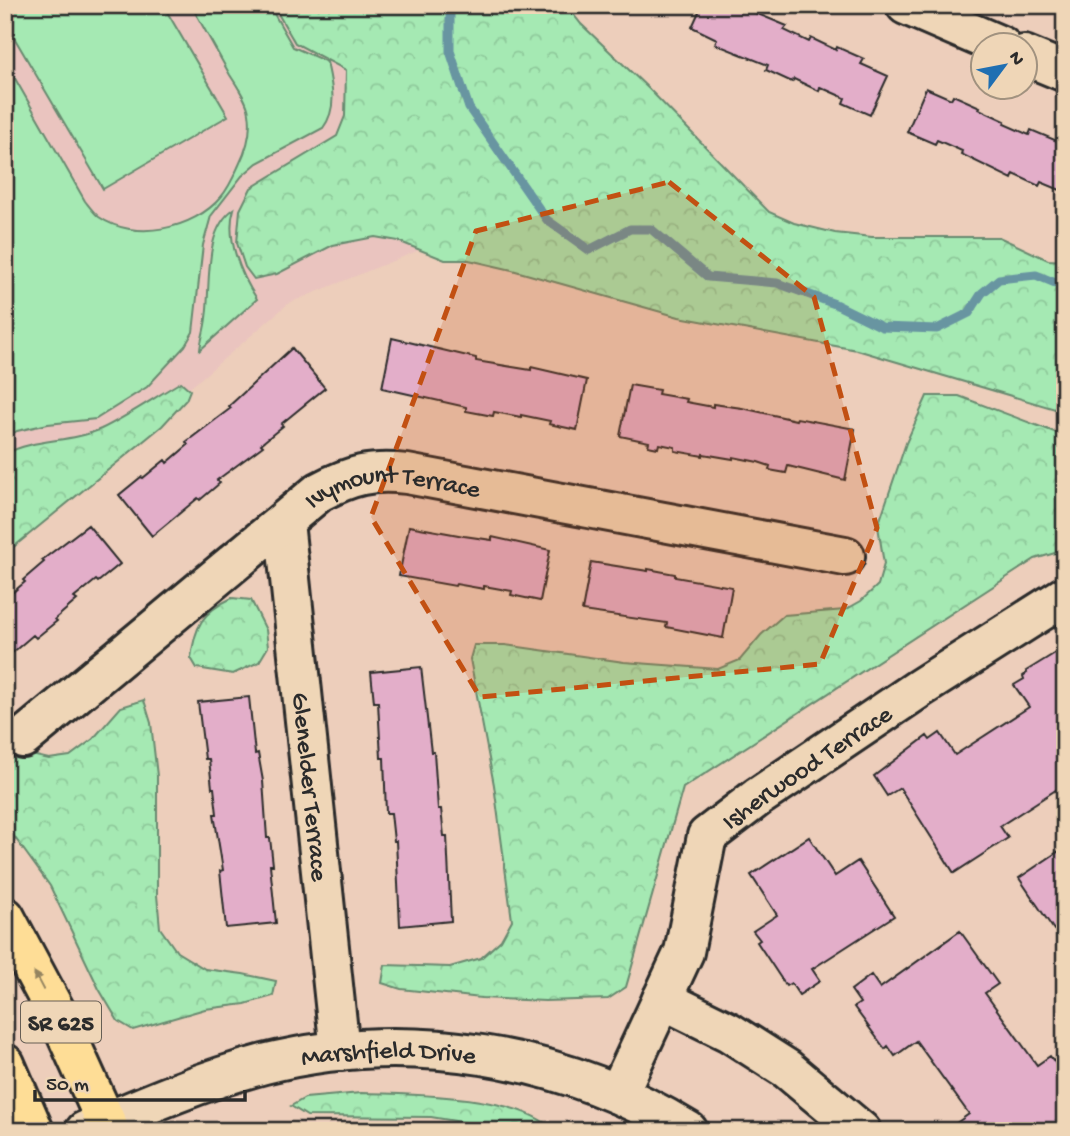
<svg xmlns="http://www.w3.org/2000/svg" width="1070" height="1136" viewBox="0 0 1070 1136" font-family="'Gochi Hand',sans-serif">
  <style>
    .built { fill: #eac4bf }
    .grass { fill: #a5e9b3; stroke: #688a6f; stroke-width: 2 }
    .forest { fill: url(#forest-crowns); stroke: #688a6f; stroke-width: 2 }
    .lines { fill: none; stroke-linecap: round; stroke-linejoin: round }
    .stream { stroke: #6795a1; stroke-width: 9 }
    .building { fill: #e3aec9; stroke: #2b2b2b; stroke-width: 2 }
    .minor-casing { stroke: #2b2b2b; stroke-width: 44 }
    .major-casing { stroke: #2b2b2b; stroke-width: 44 }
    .minor { stroke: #efd6b7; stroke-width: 38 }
    .major { stroke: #fedd96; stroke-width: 38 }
    .oneway { fill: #948460 }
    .marked { fill: #c25012; fill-opacity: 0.2; stroke: #c25012; stroke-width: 5; stroke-dasharray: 14 9; stroke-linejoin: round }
    .labels { text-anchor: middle; stroke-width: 5; stroke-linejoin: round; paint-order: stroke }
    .shield { fill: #efd6b7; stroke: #665e55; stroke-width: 2 }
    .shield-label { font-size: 24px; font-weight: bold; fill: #2b2b2b }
    .street-label { font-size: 26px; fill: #2b2b2b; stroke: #efd6b7 }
  </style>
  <defs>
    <pattern id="forest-crowns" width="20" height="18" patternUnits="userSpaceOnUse" patternTransform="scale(1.75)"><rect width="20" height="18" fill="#a5e9b3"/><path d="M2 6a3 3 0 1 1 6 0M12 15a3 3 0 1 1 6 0" fill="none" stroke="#8ec89a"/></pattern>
  </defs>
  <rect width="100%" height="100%" fill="#edcebb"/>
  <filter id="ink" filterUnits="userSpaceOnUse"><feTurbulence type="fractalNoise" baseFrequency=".0143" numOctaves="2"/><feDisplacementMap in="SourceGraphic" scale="14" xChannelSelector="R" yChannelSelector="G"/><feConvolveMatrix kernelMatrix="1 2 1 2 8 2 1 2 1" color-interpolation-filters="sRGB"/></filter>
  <g filter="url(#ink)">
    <!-- built -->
    <path class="built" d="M5,5H381L511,213L289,303L5,546Z"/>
    <!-- grass -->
    <path class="grass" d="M5,5H163L228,116L103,189L5,22Z
      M191,5H269L293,47L327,62C332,85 338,108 323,128L257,163L242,176L211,216L203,245L193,332L185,346L147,387L96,419L48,424L17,431L5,438V61L85,201C89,206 94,213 99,217C135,242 194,229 221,197C229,188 234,176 239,165C247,149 252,131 249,113C247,100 237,86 230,75C217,52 204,28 191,5Z
      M234,209C225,238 241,275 257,299L200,350C201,339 205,329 206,318C211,285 203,230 234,209Z"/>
    <!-- forest -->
    <path class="forest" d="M273,5H566L581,24L649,89L769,212L794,223L835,233L872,237H999L1048,260L1065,261V412L857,350L679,317L512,270L469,260H445L398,241L375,237L333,245L277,274L254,279L245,267L237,243L240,210L251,188L337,136L345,116L346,70L295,43Z
      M181,382L190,390L186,400L162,426L5,554V454C35,438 70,443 101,429C128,416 155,397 181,382Z
      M927,396H959L1065,436V550L1035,559L683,788L626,987L608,999L545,1001L481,998L401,989L382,983L385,965L450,967L481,958L501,940L512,920L494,785L470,659L474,645H505L624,662L718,669L740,660L761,635L784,615L845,610L861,601L878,585L884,564L878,526L906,443Z
      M232,598L251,600L266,630L268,647L259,662L233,674L197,668L191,658C195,626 202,612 232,598Z
      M144,700L151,723L157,776V895L160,928L177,952L205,969L243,974L276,981L273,996L245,1004L205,1009L133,1030L118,1021L99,989L50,886L5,824V735L27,754L49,759L70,756L93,739L121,707Z
      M361,1093C409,1094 520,1094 554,1131H478L467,1123L431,1117L307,1116L291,1106L305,1098Z"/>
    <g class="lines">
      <!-- stream -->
      <path class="stream" d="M450,5V51L469,108L547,220L589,250L630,229H651L708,277L777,283L835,304L882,327L937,329L969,313L982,293L999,279L1036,275L1065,287"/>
    </g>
    <!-- building -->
    <path class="building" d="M702,5H736L787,26L784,30L809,42L811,38L836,50L837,47L864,59L861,64L888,76L870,115L843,103L845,98L820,87L819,91L794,79L792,82L766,70L768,65L715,44L717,39L692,27Z
      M926,88L951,99L953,95L980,107L979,109L1005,121L1004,124L1029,135L1031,130L1057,141L1059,138L1065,140V192L1041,182L1039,186L1014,174L1012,179L961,154L962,151L937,140L935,144L907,132Z
      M392,338L476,358V361L531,370V367L587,380L577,430L549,424L550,421L521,415V417L494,412L493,416L466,411V407L382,388Z
      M292,348L325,388L281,424L283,426L261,444L263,446L217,480L220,483L200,500L198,498L152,536L119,495L141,477L143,478L165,460L167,463L188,445L186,442L231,408L229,406Z
      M630,385L659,390L658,394L687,399L686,402L713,407V404L742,408L796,420L797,418L855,429L845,480L788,466L786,473L769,470L770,466L758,462L733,457V459L703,454V456L675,451V447L659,444L658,448L648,446L649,442L620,436Z
      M88,525L120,564L98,582L96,580L74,598L77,600L55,619L57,621L36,638L33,635L5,659V599L25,582L23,580L44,562L42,560Z
      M409,526L464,536L492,540V537L550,550L540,601L511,595L512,591L484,586V589L456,584L455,586L399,576Z
      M591,562L648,571V569L675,574V577L732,587L723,638L666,627L667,623L582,611Z
      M1065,647V784L1000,826L1008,838L954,873L900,788L887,796L874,776L927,736L930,740L940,733L955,755L1029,707L1014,685L1024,679L1023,676L1027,673L1026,671Z
      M421,667L431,752H434L438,809H441L444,836H447L451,921L400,926L396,841H394L391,813H386L384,758H381L378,702H374L371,672Z
      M249,697L255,754L258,753L263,781L267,838H270L273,865H270L276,923L226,928L220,871L223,870L214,814H217L214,788H212L209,759H205L198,702Z
      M809,837L835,876L858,861L894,916L812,969L820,981L799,995L791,983L786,986L757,942L760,940L753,931L777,915L751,875Z
      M1065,847V923L1054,930L1019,878Z
      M960,931L998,984L985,993L1037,1065L1050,1056L1065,1076V1124L1055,1131H949L948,1129L969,1114L916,1041L895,1056L888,1046L885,1049L854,1007L860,1003L851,990L871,975L880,988Z
      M378,1127L458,1131H378Z"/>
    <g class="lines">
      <defs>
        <g id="minor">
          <path d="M906,5L1001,46"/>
          <path d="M1024,55L1065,72"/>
          <path id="s1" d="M284,522L340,1051"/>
          <path id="s2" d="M23,738L319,492C351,475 371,470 407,474L845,556"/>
          <path d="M662,999L729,1032L787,1069L861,1131"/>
          <path id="s3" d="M618,1094L684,952L707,836L758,797L920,688L1065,596"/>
          <path id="s4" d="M85,1131C143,1106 203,1080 264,1064C406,1028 564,1054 688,1131"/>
        </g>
        <path id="major" d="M5,917L60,1020L110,1131
          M5,1064L34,1131"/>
      </defs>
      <!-- minor casing -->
      <use href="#minor" class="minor-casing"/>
      <!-- major casing -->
      <use href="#major" class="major-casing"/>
      <!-- minor -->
      <use href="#minor" class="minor"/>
      <!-- major -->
      <use href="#major" class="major"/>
    </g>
    <!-- one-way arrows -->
    <defs><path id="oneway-solid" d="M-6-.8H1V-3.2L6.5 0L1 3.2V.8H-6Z" transform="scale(1.75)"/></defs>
    <use class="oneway" href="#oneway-solid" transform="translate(39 981) rotate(-118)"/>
  </g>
  <!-- marked area -->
  <path class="marked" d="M669,182L814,297L877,528L820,664L480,697L371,517L476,231Z"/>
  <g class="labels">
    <!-- shield labels -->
    <rect class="shield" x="21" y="1001.5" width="80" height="41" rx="5"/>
    <g class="shield-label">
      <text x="61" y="1030">SR 625</text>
    </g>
    <!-- street labels -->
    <g class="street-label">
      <text dy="9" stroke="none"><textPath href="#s2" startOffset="460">Ivymount Terrace</textPath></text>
      <text dy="9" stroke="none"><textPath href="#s3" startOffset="396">Isherwood Terrace</textPath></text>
      <text dy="9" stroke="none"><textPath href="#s1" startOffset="266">Glenelder Terrace</textPath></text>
      <text dy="9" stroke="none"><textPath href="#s4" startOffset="317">Marshfield Drive</textPath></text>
    </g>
  </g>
  <!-- margin -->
  <rect width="1070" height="1136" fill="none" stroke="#efd6b7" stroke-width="28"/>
  <rect x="14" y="14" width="1042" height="1108" fill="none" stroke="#2b2b2b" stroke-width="2.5" filter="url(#ink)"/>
  <!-- north arrow -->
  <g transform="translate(1004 66) rotate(58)"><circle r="33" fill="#efd6b7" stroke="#a1927f" stroke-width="2"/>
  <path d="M0-5L12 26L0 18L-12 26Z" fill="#1f6fb2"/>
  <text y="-10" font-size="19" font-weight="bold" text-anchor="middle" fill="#2b2b2b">N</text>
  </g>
  <!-- scale -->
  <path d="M35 1090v10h210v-10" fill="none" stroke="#2b2b2b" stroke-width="3.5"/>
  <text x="46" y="1090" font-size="21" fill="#2b2b2b" stroke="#efd6b7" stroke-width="5" paint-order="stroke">50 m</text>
</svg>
